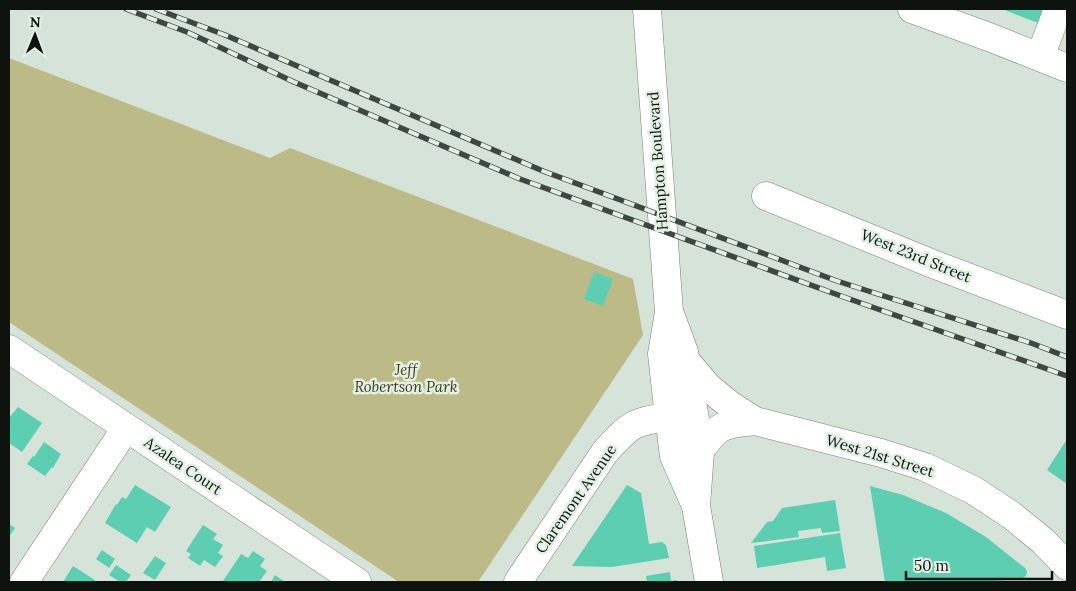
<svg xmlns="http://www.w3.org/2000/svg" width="1076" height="591" viewBox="0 0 1076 591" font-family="Lora,serif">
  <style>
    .green { fill: #bcba87 }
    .building { fill: #5eceb2 }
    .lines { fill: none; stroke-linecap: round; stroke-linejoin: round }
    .minor-casing { stroke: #768278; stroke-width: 29 }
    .major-casing { stroke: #768278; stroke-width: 29 }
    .minor { stroke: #fff; stroke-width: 28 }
    .major { stroke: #fff; stroke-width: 28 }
    .rail-casing { stroke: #404742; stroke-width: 5.5 }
    .rail { stroke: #e3f1e5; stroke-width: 4; stroke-dasharray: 11; stroke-linecap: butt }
    .labels { text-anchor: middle; stroke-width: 5; stroke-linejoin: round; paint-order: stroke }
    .street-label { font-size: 15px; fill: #0f1310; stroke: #e3f1e5 }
    .park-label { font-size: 15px; font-style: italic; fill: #3e3c17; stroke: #e3f1e5 }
  </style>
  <rect width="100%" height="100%" fill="#d6e3d8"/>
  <!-- green -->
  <path class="green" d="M9,58L270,158L290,148L633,279L643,335L478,582H399L9,322Z"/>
  <!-- building -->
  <path class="building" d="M1002,9H1053L1046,26Z
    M594,272L613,279L603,306L584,299Z
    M18,407L42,423L22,452L9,443V418Z
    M1067,439V484L1047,470Z
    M44,442L61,454L53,468L52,467L45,476L27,464L33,456L34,457Z
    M135,485L171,507L155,532L147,527L137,543L105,523L116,504L117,505L122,497L126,499Z
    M627,485L641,493L649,544L662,542L666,545L669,558L612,567L572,566Z
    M870,486L903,495L946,513L986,537L1025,568L1027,571L1026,576L1021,579L976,582H885Z
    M835,500L840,531L822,533L821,528L798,531L799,537L751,543L767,522L773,521L782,508Z
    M9,524L15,528L9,537Z
    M203,525L217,534L213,539L223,545L218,553L223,556L215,567L204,560L200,566L188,558L191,554L186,551Z
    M840,533L846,568L827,571L825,557L757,568L754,546Z
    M102,550L115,559L109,568L96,559Z
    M253,551L265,559L260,566L267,571L259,582H225L223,581L241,554L248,558Z
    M155,556L166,563L155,580L143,573Z
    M116,565L131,575L126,582H120L109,575Z
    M73,566L95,580L93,582H63Z
    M670,572L671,581L677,580V582H647L646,576Z
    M275,575L285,582H271Z"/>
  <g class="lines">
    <defs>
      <path id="minor" d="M912,9L989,37L1067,68
        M1040,57L1058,9
        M766,196L933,264L1067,315
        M9,349L357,582
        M685,360L708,387L730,405L755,421L881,453L925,467L973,490L1011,515L1043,541L1067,566
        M700,451C719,423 723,425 755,421
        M24,582L126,428
        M518,582L605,452C629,426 632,421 669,417"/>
      <path id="major" d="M647,9L669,312L662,354L669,417L674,456L696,506
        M670,314L684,352L700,451L696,506L709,582"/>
    </defs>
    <!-- minor casing -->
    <use href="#minor" class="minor-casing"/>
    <!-- major casing -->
    <use href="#major" class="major-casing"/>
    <!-- minor -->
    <use href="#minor" class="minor"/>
    <!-- major -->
    <use href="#major" class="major"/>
    <defs>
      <path id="rail" d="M126,9L187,32L294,82L520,179L841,296L1067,376
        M156,9L225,35L543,171L837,281L1031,343L1067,357"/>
    </defs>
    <!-- rail casing -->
    <use href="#rail" class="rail-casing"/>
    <!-- rail -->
    <use href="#rail" class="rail"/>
  </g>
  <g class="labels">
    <!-- street labels -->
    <g class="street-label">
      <text transform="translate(658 161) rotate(-94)" y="5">Hampton Boulevard</text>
      <text transform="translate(916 256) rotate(22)" y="5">West 23rd Street</text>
      <text transform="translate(880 456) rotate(17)" y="5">West 21st Street</text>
      <text transform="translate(183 466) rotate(34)" y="5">Azalea Court</text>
      <text transform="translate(576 499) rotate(-55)" y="5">Claremont Avenue</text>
    </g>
    <!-- park labels -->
    <g class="park-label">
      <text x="406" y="375">Jeff<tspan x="406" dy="17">Robertson Park</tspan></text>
    </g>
  </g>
  <!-- border -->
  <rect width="1076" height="591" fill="none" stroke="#0f1310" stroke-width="20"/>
  <!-- north arrow -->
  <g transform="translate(35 35) rotate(1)" stroke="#e3f1e5" stroke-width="4" paint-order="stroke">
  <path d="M0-4L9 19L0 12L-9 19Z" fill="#0f1310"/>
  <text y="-8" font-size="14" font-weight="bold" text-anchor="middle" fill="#0f1310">N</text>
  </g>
  <!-- scale -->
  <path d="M906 571v8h146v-8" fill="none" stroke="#0f1310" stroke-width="2.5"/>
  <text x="914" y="571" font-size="15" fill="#0f1310" stroke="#e3f1e5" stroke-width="4" paint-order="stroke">50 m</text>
</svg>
